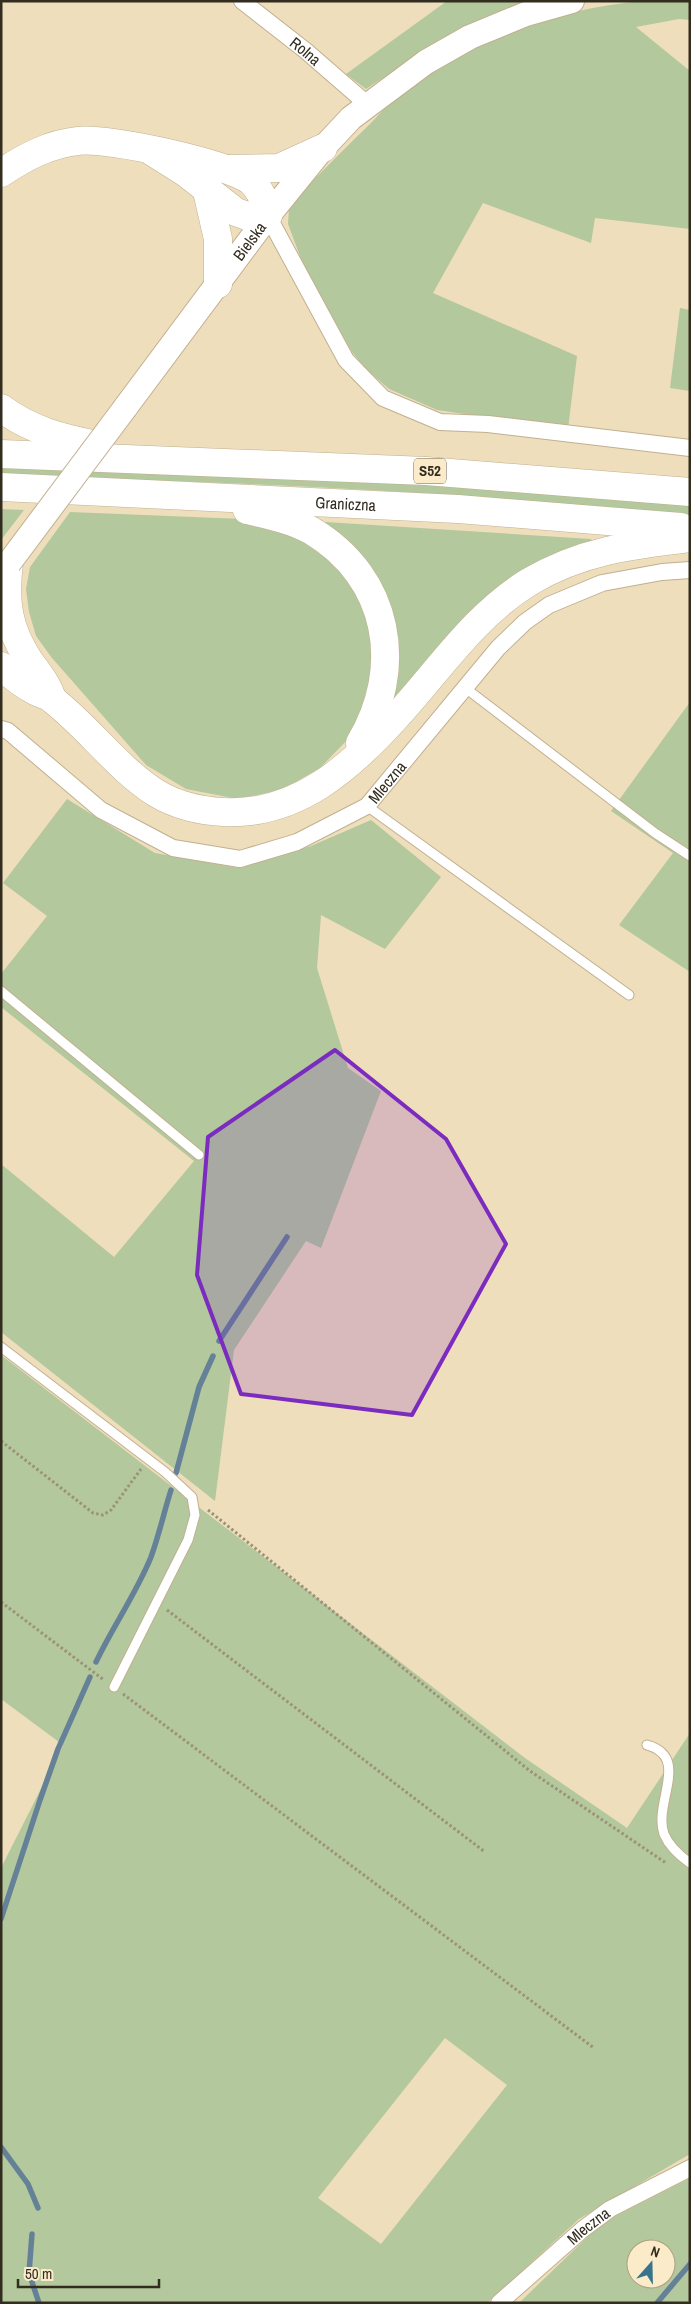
<svg xmlns="http://www.w3.org/2000/svg" width="691" height="2304" viewBox="0 0 691 2304" font-family="'Archivo Narrow',sans-serif">
  <style>
    .green { fill: #b3c89c; fill-rule: evenodd }
    .lines { fill: none; stroke-linecap: round; stroke-linejoin: round }
    .stream { stroke: #658198; stroke-width: 5.5 }
    .lane-casing { stroke: #c1b090; stroke-width: 11 }
    .street-casing { stroke: #c1b090; stroke-width: 18 }
    .secondary-casing { stroke: #c1b090; stroke-width: 26 }
    .highway-casing { stroke: #c1b090; stroke-width: 29 }
    .path { stroke: #9d9178; stroke-width: 3; stroke-dasharray: 2.5 2.5; stroke-linecap: butt }
    .lane { stroke: #fff; stroke-width: 9 }
    .street { stroke: #fff; stroke-width: 16 }
    .secondary { stroke: #fff; stroke-width: 24 }
    .highway { stroke: #fff; stroke-width: 28 }
    .secondary-bridge-casing { stroke: #c1b090; stroke-width: 26; stroke-linecap: butt }
    .secondary-bridge { stroke: #fff; stroke-width: 24 }
    .marked { fill: #7b2cbf; fill-opacity: 0.2; stroke: #7b2cbf; stroke-width: 4; stroke-linejoin: round }
    .labels { text-anchor: middle; stroke-width: 5; stroke-linejoin: round; paint-order: stroke }
    .shield { fill: #fcebc9; stroke: #6f6653; stroke-width: 1 }
    .shield-label { font-size: 15px; font-weight: bold; fill: #332d20 }
    .street-label { font-size: 16px; fill: #332d20; stroke: #fcebc9 }
  </style>
  <rect width="100%" height="100%" fill="#efdebc"/>
  <!-- green -->
  <path class="green" d="M447,1H543L447,36L366,89L346,74Z
    M641,1H690V20L679,19L636,27L690,71V229L595,218L591,243L483,203L433,293L577,356L568,429L437,410L389,389L366,369L352,352L304,267L288,224L289,209L297,197C321,172 345,148 370,124C381,113 392,99 405,89C474,39 557,9 641,1Z
    M680,308L690,310V391L670,388Z
    M1,465L353,479L690,504V515C461,492 231,481 1,476Z
    M1,509L24,510L1,540Z
    M70,512L243,519L293,535L336,565L359,595L371,633L374,664L366,703L351,736L320,768L282,790L238,799L186,789L146,765L52,658L36,636L29,612L26,589L30,567Z
    M326,522L591,539L592,542L389,710L397,663L325,525Z
    M690,702V972L619,925L673,853L611,811Z
    M67,799L155,853L239,868L311,846L371,820L441,877L385,949L321,915L317,968L348,1068L381,1091L321,1248L306,1241L234,1350L215,1501L1,1332V1164L114,1257L194,1161L1,1007V974L47,916L3,883Z
    M1,1355L525,1758L627,1828L690,1733V2154L579,2219L487,2303H1V1868L63,1745L1,1699ZM445,2038L507,2085L381,2244L318,2198Z
    M690,2178V2299L687,2303H519L602,2223ZM636,2249H666V2279H636Z"/>
  <g class="lines">
    <!-- stream -->
    <path class="stream" d="M219,1341L287,1237
      M176,1473L199,1387L213,1356
      M96,1662C113,1626 136,1594 151,1557C159,1535 164,1512 171,1490
      M1,1919L40,1800L58,1749L90,1677
      M1,2147L28,2184L38,2208
      M32,2234L29,2273L39,2303
      M657,2303L690,2264"/>
    <defs>
      <path id="lane" d="M464,687L655,833L690,856
        M367,806L629,995
        M1,991L199,1155
        M1,1347L165,1472L192,1497L195,1515L188,1540L114,1687
        M647,1745C691,1757 653,1803 664,1834C669,1846 680,1856 690,1863"/>
      <g id="street">
        <path id="s1" d="M242,1L306,51L367,104"/>
        <path d="M268,216L346,360L383,398L440,422L488,424L690,448"/>
        <path id="s2" d="M1,729L8,731L101,810L173,848L240,859L297,842L367,806L498,648L525,622L549,605L602,583L662,572L690,570"/>
        <path id="s3" d="M499,2303L583,2229L610,2209L690,2168"/>
      </g>
      <g id="secondary">
        <path id="s4" d="M125,408L268,216L323,148L351,118L426,62L470,37L526,14L572,1"/>
      </g>
      <g id="highway">
        <path d="M228,169L279,168L323,148"/>
        <path d="M1,173C25,157 49,144 78,141C107,137 232,164 252,182C262,192 266,203 268,216L250,217L236,212L186,173L151,151"/>
        <path d="M207,191L218,239V284"/>
        <path d="M1,408C30,430 62,438 97,445"/>
        <path d="M1,454L426,471L690,492"/>
        <path id="s5" d="M1,487L458,509L681,527"/>
        <path d="M247,510C269,515 293,520 312,531C390,578 405,668 360,743"/>
        <path d="M9,563C4,602 8,629 30,662C39,674 47,684 52,698"/>
        <path d="M1,666C12,676 22,684 35,691C41,694 48,695 53,700C89,728 117,768 156,793C176,805 201,811 224,812C297,816 351,767 397,716C439,670 475,615 529,582C581,551 631,545 690,538"/>
      </g>
    </defs>
    <!-- lane casing -->
    <use href="#lane" class="lane-casing"/>
    <!-- street casing -->
    <use href="#street" class="street-casing"/>
    <!-- secondary casing -->
    <use href="#secondary" class="secondary-casing"/>
    <!-- highway casing -->
    <use href="#highway" class="highway-casing"/>
    <!-- path -->
    <path class="path" d="M1,1441L93,1513L103,1515L111,1510L141,1469
      M208,1510L530,1771L666,1863
      M1,1602L104,1680
      M167,1610L485,1852
      M123,1694L594,2048"/>
    <!-- lane -->
    <use href="#lane" class="lane"/>
    <!-- street -->
    <use href="#street" class="street"/>
    <!-- secondary -->
    <use href="#secondary" class="secondary"/>
    <!-- highway -->
    <use href="#highway" class="highway"/>
    <defs>
      <path id="secondary-bridge" d="M9,563L125,408"/>
    </defs>
    <!-- secondary-bridge casing -->
    <use href="#secondary-bridge" class="secondary-bridge-casing"/>
    <!-- secondary-bridge -->
    <use href="#secondary-bridge" class="secondary-bridge"/>
  </g>
  <!-- marked area -->
  <path class="marked" d="M335,1050L446,1139L506,1244L412,1415L241,1394L197,1275L208,1137Z"/>
  <g class="labels">
    <!-- shield labels -->
    <rect class="shield" x="414" y="458.5" width="32" height="25" rx="4"/>
    <g class="shield-label">
      <text x="430" y="476">S52</text>
    </g>
    <!-- street labels -->
    <g class="street-label">
      <text dy="6" stroke="none"><textPath href="#s1" startOffset="81">Rolna</textPath></text>
      <text dy="6" stroke="none"><textPath href="#s4" startOffset="208">Bielska</textPath></text>
      <text dy="6" stroke="none"><textPath href="#s5" startOffset="345">Graniczna</textPath></text>
      <text dy="6" stroke="none"><textPath href="#s2" startOffset="448">Mleczna</textPath></text>
      <text dy="6" stroke="none"><textPath href="#s3" startOffset="118">Mleczna</textPath></text>
    </g>
  </g>
  <!-- border -->
  <rect width="691" height="2304" fill="none" stroke="#332d20" stroke-width="5"/>
  <!-- north arrow -->
  <g transform="translate(651 2264) rotate(20)"><circle r="24" fill="#fcebc9" stroke="#ac9f85"/>
  <path d="M0-4L9 19L0 12L-9 19Z" fill="#38748b"/>
  <text y="-8" font-size="14" font-weight="bold" text-anchor="middle" fill="#332d20">N</text>
  </g>
  <!-- scale -->
  <path d="M18 2279v8h141v-8" fill="none" stroke="#332d20" stroke-width="2.5"/>
  <text x="25" y="2279" font-size="15" fill="#332d20" stroke="#fcebc9" stroke-width="4" paint-order="stroke">50 m</text>
</svg>
